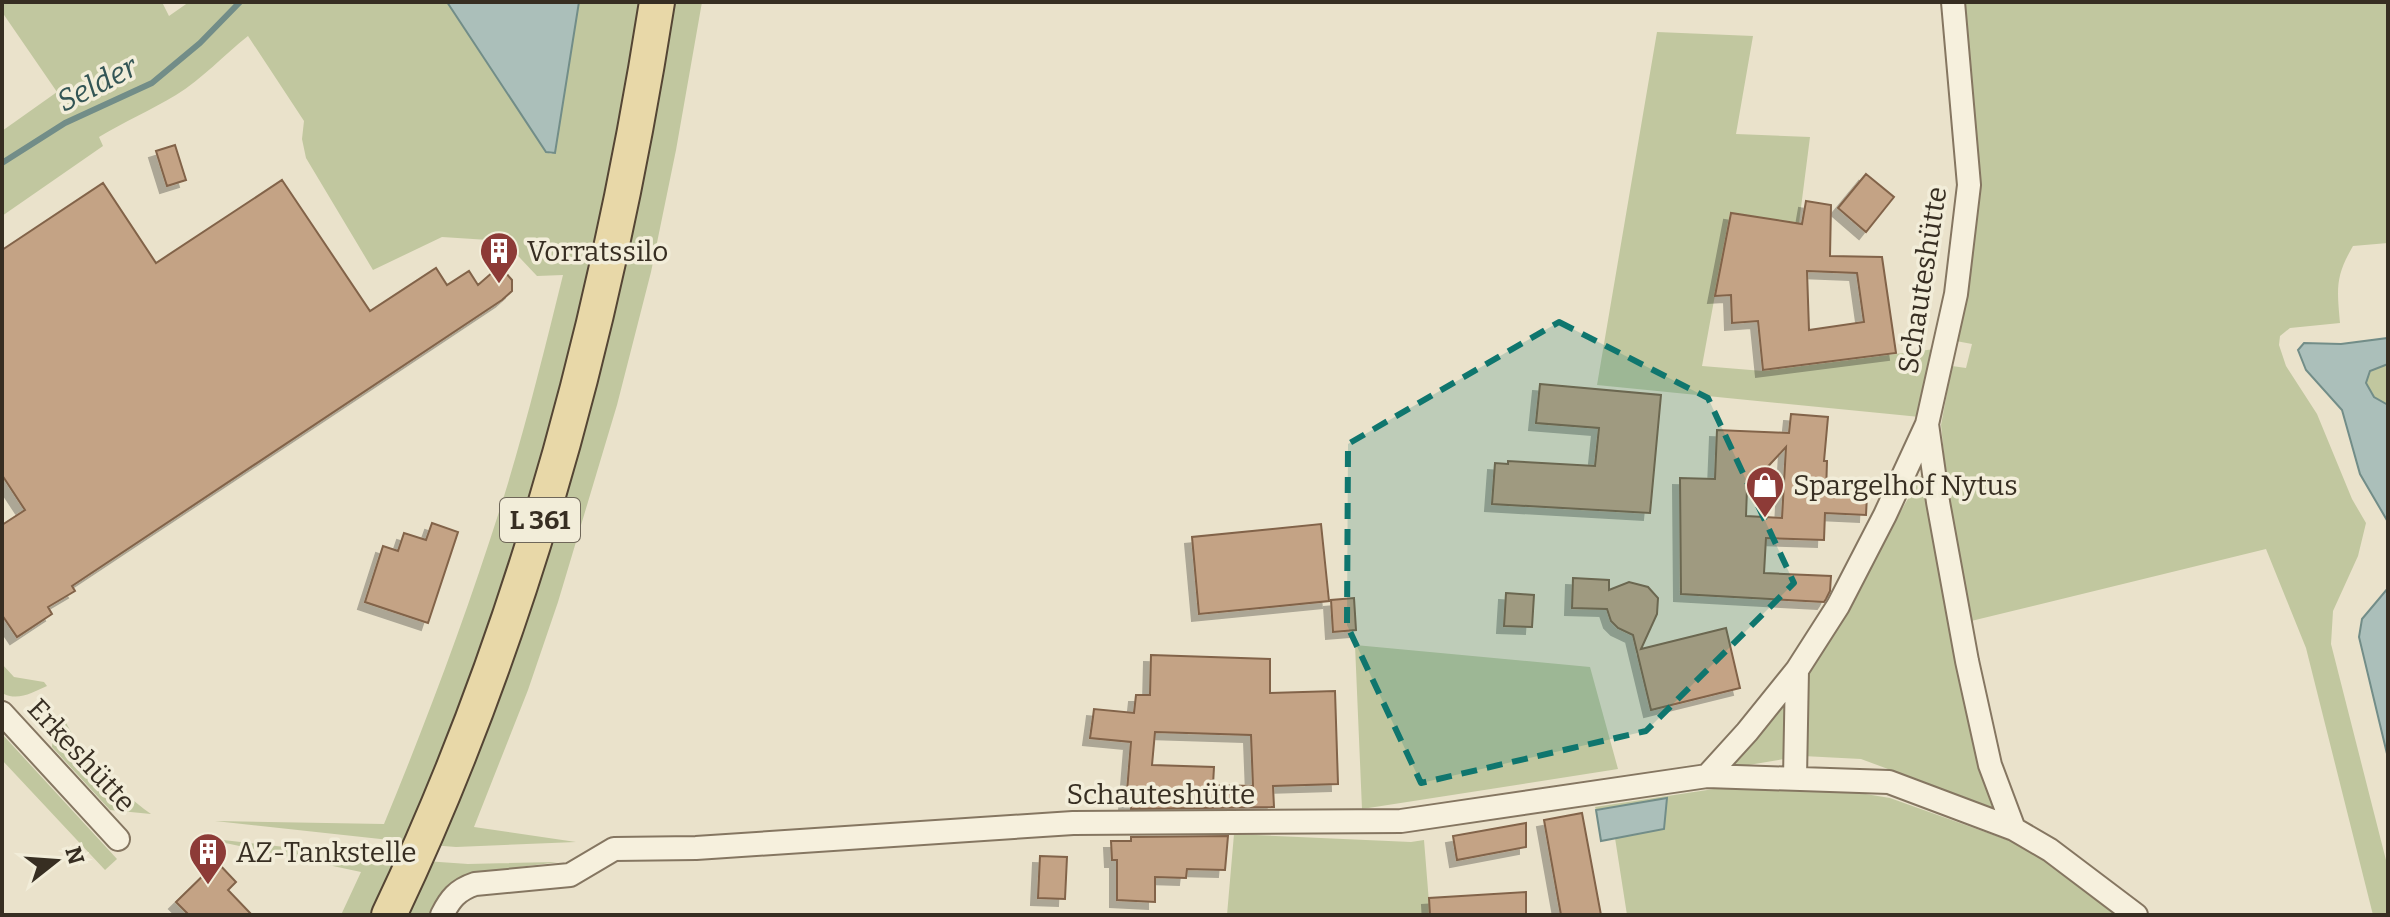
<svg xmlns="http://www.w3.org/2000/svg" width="2390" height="917" viewBox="0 0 2390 917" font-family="Bitter,serif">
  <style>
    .green { fill: #c1c79f }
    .water { fill: #abbfba; stroke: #728d88; stroke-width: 2 }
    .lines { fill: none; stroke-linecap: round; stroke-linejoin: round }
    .stream { stroke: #728d88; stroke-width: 6 }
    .building { fill: #c4a385; stroke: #826349; stroke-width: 2; fill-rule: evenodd; filter: url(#shadow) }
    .street-casing { stroke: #857661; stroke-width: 26 }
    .primary-casing { stroke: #544534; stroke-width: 38 }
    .street { stroke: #f6f0dd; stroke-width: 22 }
    .primary { stroke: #e8d8a8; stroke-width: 34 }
    .marked { fill: #0f766e; fill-opacity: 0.2; stroke: #0f766e; stroke-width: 6; stroke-dasharray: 16 10; stroke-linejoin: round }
    .labels { text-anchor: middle; stroke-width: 7; stroke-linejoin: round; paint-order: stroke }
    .shield { fill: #f2edd9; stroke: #6f6759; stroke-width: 2 }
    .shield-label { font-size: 26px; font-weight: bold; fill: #372e22 }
    .poi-label { font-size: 28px; fill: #372e22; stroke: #f2edd9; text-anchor: start }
    .street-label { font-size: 28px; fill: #372e22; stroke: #f2edd9 }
    .water-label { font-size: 30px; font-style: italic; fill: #355; stroke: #f2edd9 }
  </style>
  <defs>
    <filter id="shadow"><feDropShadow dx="-7" dy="7" stdDeviation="0" flood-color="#0004"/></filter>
  </defs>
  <rect width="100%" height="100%" fill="#eae2cb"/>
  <!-- green -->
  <path class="green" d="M2,2H162L169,16L189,2H447L546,152L551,154L555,152L579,2H645L596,274L517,555L408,842L215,821L384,824C429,715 470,605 505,493C527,421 545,348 563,275L537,276L504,241L442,237L373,270L306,158L302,139L304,121L248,36C224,55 202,79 176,95C151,110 124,122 99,137L103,146L2,216V131L57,92L2,12Z
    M671,2H702L676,150L651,272L617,405L558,602L528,690L474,827L576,842L456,847L431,845L503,676Z
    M1961,2H2388V243L2353,246C2335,277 2337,288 2340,323L2290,328L2280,336L2279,345L2286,366L2317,414L2352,499L2366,523L2358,556L2333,611L2331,644L2388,868V913L2373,915L2306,648L2266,549L1967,622L1951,526L1941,425L1952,366L1966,368L1972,344L1956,341L1978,199Z
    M1657,32L1753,36L1736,134L1810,137L1799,223L1730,213L1702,366L1763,371L1935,349L1920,417L1597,385Z
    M2388,364V405L2374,397L2366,383L2370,371Z
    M1922,474L1996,809L1861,759L1803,756V683Z
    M1355,645L1590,667L1618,769L1362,809Z
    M2,664L14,677L44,682L47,686C33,692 19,701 4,694Z
    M1791,698L1790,758L1731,768Z
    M62,713C75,750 119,791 151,814L110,810L52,747L53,730Z
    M2,734L117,859L105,870L2,760Z
    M1727,787L1829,788L1890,798L2030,848L2120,915H1627L1615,838L1664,829L1667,798L1596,810L1595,807Z
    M1234,834L1411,842L1424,840L1430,915H1227Z
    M197,837L400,860L375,915H341L361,872Z
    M425,861L468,864L557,862C529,867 461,870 443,892C438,898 435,908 432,915H401Z"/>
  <!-- water -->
  <path class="water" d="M447,2H579L555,153L546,152Z
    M2388,338V364L2370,371L2366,383L2374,397L2388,405V522L2360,474L2342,410L2306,370L2298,350L2304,343L2341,344Z
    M2388,588V758L2359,637L2362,619Z
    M1667,798L1664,829L1601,841L1596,810Z"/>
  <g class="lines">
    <!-- stream -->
    <path class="stream" d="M2,163L65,123L152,83L200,43L240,2"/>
  </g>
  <!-- building -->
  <path class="building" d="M175,145L186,180L167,186L156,151Z
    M1866,174L1894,197L1866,232L1838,208Z
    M282,180L370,311L436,268L447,285L469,271L478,285L494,271L505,272L512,280V291L502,300L72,586L75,591L48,607L52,614L17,637L2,615V525L25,510L2,475V250L103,183L156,263Z
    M1806,201L1831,205L1830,256L1882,257L1896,353L1763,370L1758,321L1732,323L1731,295L1715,296L1731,213L1802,224ZM1807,271L1857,273L1864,322L1809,330Z
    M1540,384L1661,395L1650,513L1492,504L1495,463L1508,464V461L1595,466L1599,428L1536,423Z
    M1791,414L1828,417L1824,461H1827L1826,493L1867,495L1866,515L1825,513L1824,540L1766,538L1764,573L1831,576L1830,591L1826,599L1824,602L1681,594L1680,478L1715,479L1717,430L1789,433ZM1786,447L1782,518L1746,516L1747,489Z
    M432,523L458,532L428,623L365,602L383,546L398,551L404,533L426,540Z
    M1321,524L1329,601L1199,614L1192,537Z
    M1573,578L1609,580V590L1629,582L1648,587L1658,598L1657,614L1641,649L1726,628L1740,688L1651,710L1633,635L1618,628L1611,621L1607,609L1572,608Z
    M1506,593L1534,595L1532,627L1504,626Z
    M1354,598L1356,630L1333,632L1331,600Z
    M1151,655L1270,659V693L1335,691L1338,784L1273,786L1274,807L1131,809V804H1126L1131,742L1090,738L1093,717L1094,709L1134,713L1136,695H1150ZM1155,732L1251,735L1253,786L1213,785L1214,767L1152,765Z
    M1582,813L1601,915H1561L1544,820Z
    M1526,823V847L1457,860L1453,836Z
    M1228,836L1225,870L1187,869L1186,878L1155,877V902L1117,900V860H1112L1111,841H1131V837Z
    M1040,856L1067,857L1065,899L1038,898Z
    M217,862L236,882L228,890L252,915H189L176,902Z
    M1526,892V915H1430L1429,898Z"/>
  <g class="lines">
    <defs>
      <path id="street" d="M1927,424L1938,502L1967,661L1990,765L2014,829
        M2,713L118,839
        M1707,776L1747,732L1797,670L1838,606L1885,515L1927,424L1956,294L1969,185L1953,2
        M1795,778L1797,670
        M442,915C450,899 457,890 475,884L570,875L614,849L696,848L1073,823L1401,821L1707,776L1889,782L2014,829L2050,850L2136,915"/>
      <path id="primary" d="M389,915C526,628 608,315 657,2"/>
    </defs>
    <!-- street casing -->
    <use href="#street" class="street-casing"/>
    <!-- primary casing -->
    <use href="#primary" class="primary-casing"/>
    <!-- street -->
    <use href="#street" class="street"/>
    <!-- primary -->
    <use href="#primary" class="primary"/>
  </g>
  <!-- marked area -->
  <path class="marked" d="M1559,322L1708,398L1794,583L1646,731L1421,783L1347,625L1348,444Z"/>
  <!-- icons -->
  <defs>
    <symbol id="building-pin" viewBox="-11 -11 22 30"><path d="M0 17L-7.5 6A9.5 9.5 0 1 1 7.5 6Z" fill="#8d3b37" stroke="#f2edd9"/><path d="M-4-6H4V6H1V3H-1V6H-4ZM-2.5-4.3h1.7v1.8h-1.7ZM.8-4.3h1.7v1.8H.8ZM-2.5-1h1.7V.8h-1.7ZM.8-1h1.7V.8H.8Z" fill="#fff"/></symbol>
    <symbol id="shop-pin" viewBox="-11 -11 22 30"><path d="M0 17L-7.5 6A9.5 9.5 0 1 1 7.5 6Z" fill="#8d3b37" stroke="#f2edd9"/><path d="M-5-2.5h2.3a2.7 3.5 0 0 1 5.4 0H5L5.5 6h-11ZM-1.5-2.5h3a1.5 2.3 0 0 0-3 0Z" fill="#fff"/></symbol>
  </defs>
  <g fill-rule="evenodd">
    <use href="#building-pin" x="477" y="229" width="44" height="60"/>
    <use href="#shop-pin" x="1743" y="463" width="44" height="60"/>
    <use href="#building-pin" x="186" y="830" width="44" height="60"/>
  </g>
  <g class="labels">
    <!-- shield labels -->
    <rect class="shield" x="500" y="498" width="80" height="44" rx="6"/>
    <g class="shield-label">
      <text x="540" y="529">L 361</text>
    </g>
    <!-- poi labels -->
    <g class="poi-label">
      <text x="527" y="261">Vorratssilo</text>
      <text x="1793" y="495">Spargelhof Nytus</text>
      <text x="236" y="862">AZ-Tankstelle</text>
    </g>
    <!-- street labels -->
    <g class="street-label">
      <text transform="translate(1922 280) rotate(-81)" y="10">Schauteshütte</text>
      <text transform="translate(82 755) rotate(47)" y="10">Erkeshütte</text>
      <text x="1161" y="804">Schauteshütte</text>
    </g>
    <!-- water labels -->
    <g class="water-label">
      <text transform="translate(97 84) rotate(-27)" y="10">Selder</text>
    </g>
  </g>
  <!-- border -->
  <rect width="2390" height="917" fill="none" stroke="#372e22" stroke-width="8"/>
  <!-- north arrow -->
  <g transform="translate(56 861) rotate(73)" stroke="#f2edd9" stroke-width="6" paint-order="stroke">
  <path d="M0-6L14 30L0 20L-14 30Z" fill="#372e22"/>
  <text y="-12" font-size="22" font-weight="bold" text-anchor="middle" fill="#372e22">N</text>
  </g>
</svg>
